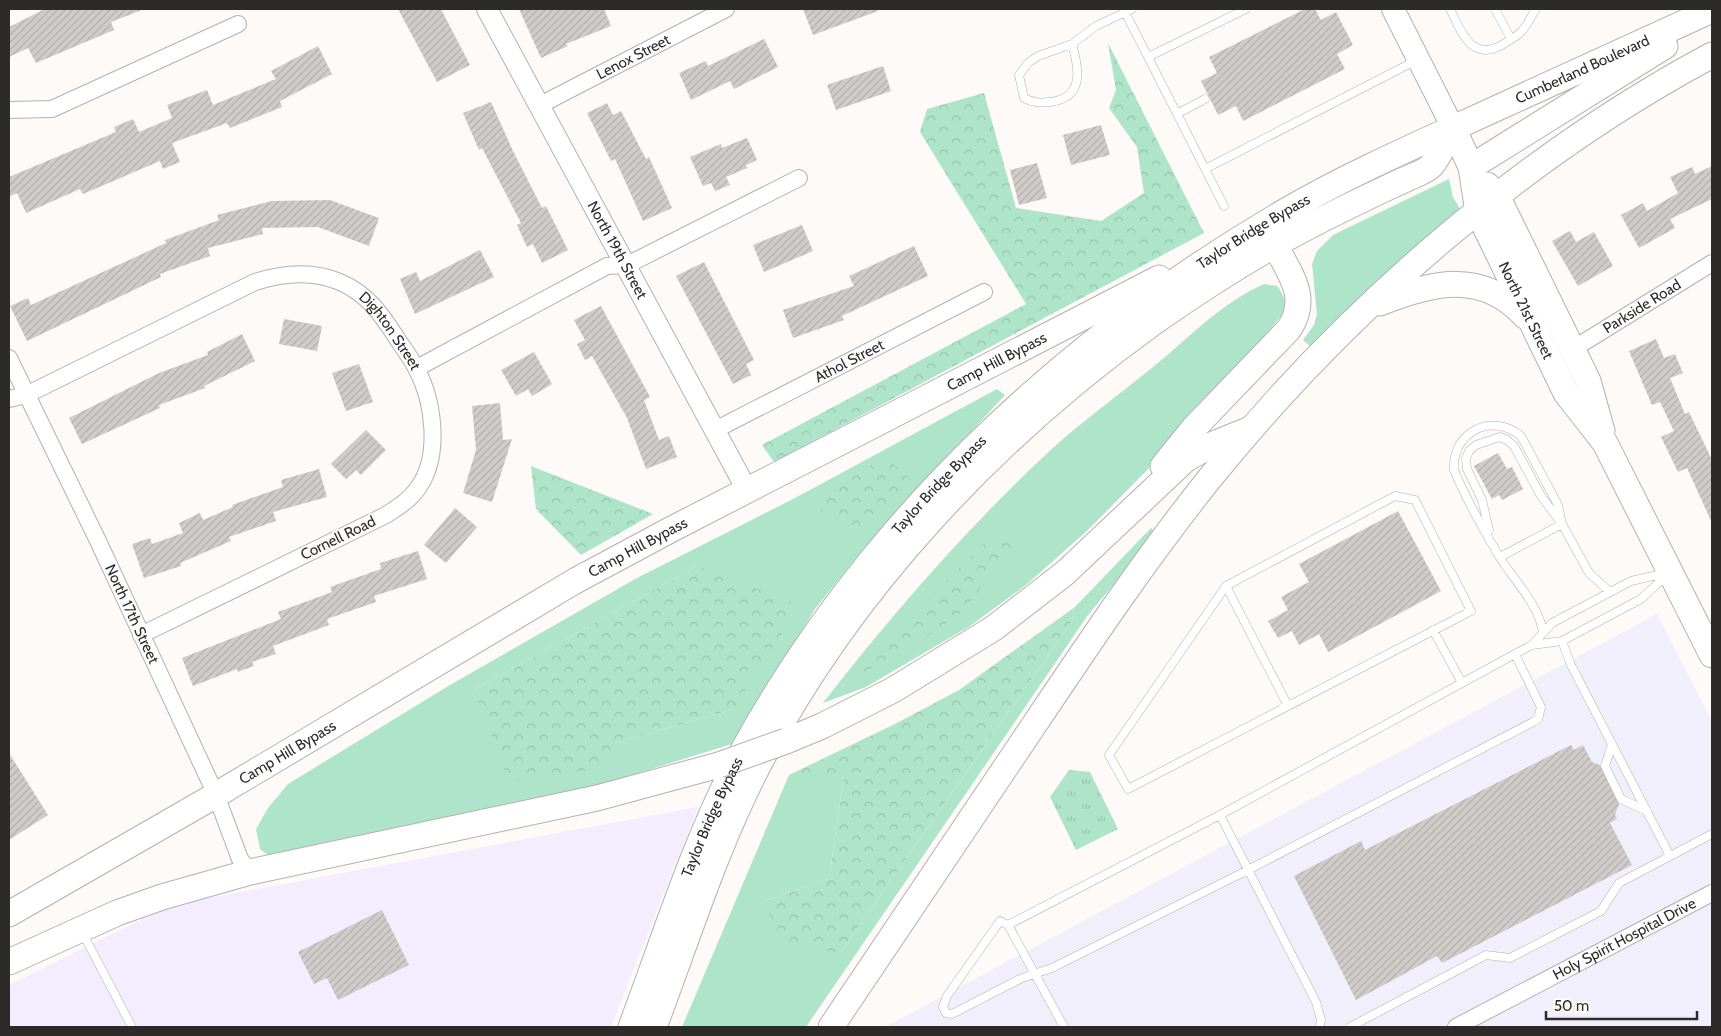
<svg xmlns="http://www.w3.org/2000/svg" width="1721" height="1036" viewBox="0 0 1721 1036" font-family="Cabin,sans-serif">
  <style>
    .commercial { fill: #f3edff }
    .medical { fill: #f1effc }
    .grass { fill: #aee4c9; fill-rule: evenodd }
    .forest { fill: url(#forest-crowns) }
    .park { fill: url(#park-tufts) }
    .building { fill: url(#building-hatch) }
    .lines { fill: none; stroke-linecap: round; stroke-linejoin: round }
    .service-casing { stroke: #b4b1ae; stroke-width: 9 }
    .minor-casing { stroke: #b4b1ae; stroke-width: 18 }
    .tertiary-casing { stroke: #b4b1ae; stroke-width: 22 }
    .secondary-casing { stroke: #b4b1ae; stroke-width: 24 }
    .primary-casing { stroke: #b4b1ae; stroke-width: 27 }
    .service { stroke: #fff; stroke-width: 8 }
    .minor { stroke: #fff; stroke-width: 16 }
    .tertiary { stroke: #fff; stroke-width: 20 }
    .secondary { stroke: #fff; stroke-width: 22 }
    .primary { stroke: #fff; stroke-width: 25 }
    .primary-bridge-casing { stroke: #b4b1ae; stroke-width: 27; stroke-linecap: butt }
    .primary-bridge { stroke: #fff; stroke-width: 25 }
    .labels { text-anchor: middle; stroke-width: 4; stroke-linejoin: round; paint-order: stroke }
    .street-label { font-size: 15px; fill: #2c2b2a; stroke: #fdfaf7 }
  </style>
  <defs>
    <pattern id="forest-crowns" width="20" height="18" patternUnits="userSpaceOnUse" patternTransform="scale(1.25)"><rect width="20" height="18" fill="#aee4c9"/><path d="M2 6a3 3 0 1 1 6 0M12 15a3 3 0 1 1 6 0" fill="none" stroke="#96c4ad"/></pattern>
    <pattern id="park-tufts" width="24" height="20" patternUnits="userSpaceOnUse" patternTransform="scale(1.25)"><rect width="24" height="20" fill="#aee4c9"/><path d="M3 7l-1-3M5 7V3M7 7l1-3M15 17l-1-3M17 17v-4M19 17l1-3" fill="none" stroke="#96c4ad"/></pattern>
    <pattern id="building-hatch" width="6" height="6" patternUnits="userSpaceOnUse" patternTransform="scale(1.25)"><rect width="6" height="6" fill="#cfccc9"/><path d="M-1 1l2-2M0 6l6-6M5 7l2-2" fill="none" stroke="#b2afad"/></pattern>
  </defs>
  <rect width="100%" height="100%" fill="#fdfaf7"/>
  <!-- commercial -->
  <path class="commercial" d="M698,807L611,1027H9V985L155,913L197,900Z"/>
  <!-- medical -->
  <path class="medical" d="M1657,614L1712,721V1027H885Z"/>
  <!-- grass -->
  <path class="grass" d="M1449,179L1453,197L1463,214L1313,349L1303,340L1314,325L1317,314L1312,264L1317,251L1333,235Z
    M1264,284L1277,286C1298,313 1272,319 1263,341L1155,462L1089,529L1026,585L970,626L866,687L823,703C890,617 960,536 1039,461C1074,427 1115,398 1153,367C1189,338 1221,303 1264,284Z
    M997,389L1005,395L863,549L815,609L732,744L606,783L502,808L269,856L260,849L256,829L268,808L288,784L450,685L637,578L795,498ZM697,566L734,709L616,743L474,690Z
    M1151,528L1156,534L1088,615L806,1027H682L789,775H844L829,878L765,901L840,953L1072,621L1075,607Z"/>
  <!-- forest -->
  <path class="forest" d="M1108,43L1204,233L774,462L762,445L1026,304L920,132L927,109L984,93L1016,208L1101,221L1144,193L1137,147L1109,108L1116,90Z
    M886,457L912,481L868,532L821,511L819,494Z
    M531,466L653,514L581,555L536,509Z
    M1015,532L1011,551L961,613L891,661L848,678L991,537Z
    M697,566L800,605L734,709L616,743L608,768L508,781L474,690Z
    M1075,607L1072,621L840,953L776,941L765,901L829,878L844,775H789L897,723L959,690Z"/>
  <!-- park -->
  <path class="park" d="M1069,770L1090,772L1118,829L1076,850L1050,797Z"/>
  <!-- building -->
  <path class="building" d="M45,9H141L142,10L111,22L114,30L36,63L28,48L9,57V27Z
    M398,9H441L470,65L437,82Z
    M519,9H604L611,26L566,44L568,46L541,58Z
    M803,9H878V11L813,35Z
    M1305,9H1315L1321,20L1336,12L1353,45L1337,54L1345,69L1243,121L1236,106L1218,115L1201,81L1217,73L1209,57Z
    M764,39L778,67L734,89L730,81L691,100L679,73L706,61L708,66Z
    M318,46L332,74L280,101L282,107L230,128L227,123L172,143L180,162L163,169L160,161L83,194L80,189L26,213L17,193L9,197V177L116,132L114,127L133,119L139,132L172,118L167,105L207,90L213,105L276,79L271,71Z
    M883,66L891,91L836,110L827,85Z
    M491,102L513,151L542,208L546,206L568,250L542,263L533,244L527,247L517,225L521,223L482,148L479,150L463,113Z
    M607,103L613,115L621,111L646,159L649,157L672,208L643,221L615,159L611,161L587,113Z
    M1101,125L1110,155L1071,165L1063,135Z
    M747,138L757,160L746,165L747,168L726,177L730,185L715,191L711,183L703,186L690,157L721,144L722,148Z
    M1037,163L1047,198L1019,205L1010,170Z
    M1712,166V199L1670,219L1675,228L1639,248L1621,215L1643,203L1647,211L1678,193L1670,177L1692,167L1695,174Z
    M330,200L379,218L369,246L318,227L262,228L263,234L208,248L210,256L160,274L161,277L27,341L10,306L28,298L31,305L166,243L165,240L219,220L217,215L272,201Z
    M802,225L813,251L764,272L753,245Z
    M1570,231L1576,242L1594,232L1613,266L1578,286L1552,241Z
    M914,246L928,276L842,316L844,320L793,338L783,310L854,286L849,276Z
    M480,250L494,277L415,314L400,279L416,272L420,281Z
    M704,262L754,360L746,364L751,375L733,384L676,276Z
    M601,306L650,397L644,400L659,440L669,436L677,457L646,469L627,418L592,356L585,360L577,344L585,340L574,320Z
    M284,319L322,326L317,351L279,344Z
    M242,334L255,361L204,386L205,388L159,405L160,408L82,444L69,418L159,373L208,355L207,352Z
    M1656,339L1664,358L1675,354L1683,373L1670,378L1685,414L1689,412L1712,460V523L1687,468L1678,472L1661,437L1674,431L1660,402L1652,405L1629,351Z
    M534,352L552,384L532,396L528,389L516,396L501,370Z
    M359,364L373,402L346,411L332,373Z
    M500,403L503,440L512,439L492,502L463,493L476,450L472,406Z
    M366,430L386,450L361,475L356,470L346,479L331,464Z
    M1498,453L1507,469L1512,467L1523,489L1502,500L1499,495L1492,499L1474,466Z
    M319,469L327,497L273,512L276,521L229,537L231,541L180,563L181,566L144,578L132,544L150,538L152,544L183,533L179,523L200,513L203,520L233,507L232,505L283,487L281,480Z
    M455,508L477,527L446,563L424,545Z
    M1398,511L1441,591L1328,652L1319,634L1299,645L1292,631L1278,638L1268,621L1288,610L1281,597L1309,582L1299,564Z
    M418,551L427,579L374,596L376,602L327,619L329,625L273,646L276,654L252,662L254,666L238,672L237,669L193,686L182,658L281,619L278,612L332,592L330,587L381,569L380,563Z
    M1571,745L1574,750L1583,745L1592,762L1600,765L1619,804L1615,815L1617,819L1610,823L1632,865L1442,963L1437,956L1356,1000L1294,876L1361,841L1365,850Z
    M9,753L48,815L9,840Z
    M382,910L409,965L338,1000L327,978L314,984L298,952Z"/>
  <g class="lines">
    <defs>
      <path id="service" d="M1450,9C1461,31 1471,62 1502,45C1508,41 1516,37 1521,32C1528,25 1531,16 1536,9
        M1495,9L1511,39
        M1125,12L1224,206
        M1072,44C1079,68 1085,98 1050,102C1040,103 1033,103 1024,98L1019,75L1028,63L1038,56L1072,44L1096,26L1132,9
        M1148,57L1246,9
        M1177,114L1205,99
        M1205,169L1417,60
        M1395,496L1415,500L1471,611L1128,789L1109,755L1226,586Z
        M1489,530L1482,500L1467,469L1466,459L1469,451L1476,445L1500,437L1507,440L1514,446L1541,496L1562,524L1500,557
        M1226,586L1288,706
        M1433,630L1461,681
        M1543,633C1539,604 1514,581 1499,556C1483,529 1466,499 1454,470C1452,432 1491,412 1521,436L1558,505L1562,524L1589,573L1610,592
        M1562,641L1571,665L1670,856
        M1532,645L1552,623L1631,581L1666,573
        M1612,744L1605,766L1621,799L1647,811
        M1220,815L1316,1002L1321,1020L1320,1027
        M1008,925L1220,815L1515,654L1532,645L1562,641L1641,599L1668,574
        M82,932L132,1027
        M1064,1027L1008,925L1000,921L947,996L943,1007L946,1013L952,1014L1022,978L1052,968L1248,870L1533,722L1538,719L1541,707L1515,654
        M1350,1027L1486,955L1510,958L1601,911L1619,883L1712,834"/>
      <g id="minor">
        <path id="s1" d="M540,105L726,9"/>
        <path d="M9,110L52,109L238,24"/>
        <path id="s2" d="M1573,349L1712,263"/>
        <path id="s3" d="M9,358L99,543L216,795L240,859L250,872"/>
        <path d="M417,368L607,266L627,265L799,178"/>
        <path id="s4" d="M9,399L26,395L255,282C283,273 312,270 340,282C368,294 382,315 398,340C404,349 411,358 416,368C434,401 441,456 418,488C410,500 398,507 386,515L141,635"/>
        <path id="s5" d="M715,430L984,292"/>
        <path id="s6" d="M1456,1027L1712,893"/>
      </g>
      <g id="tertiary">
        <path id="s7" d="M487,9L747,490"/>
      </g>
      <path id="secondary" d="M1393,9L1453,128"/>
      <g id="primary">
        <path id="s8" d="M1453,128L1471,167L1478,212L1566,393L1605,443L1712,655"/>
        <path d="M1471,167L1665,46"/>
        <path d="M1487,185L1497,196L1588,381L1602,431"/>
        <path d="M1380,303C1433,282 1482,270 1525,316"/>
        <path d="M1163,466L1193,429L1289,329C1310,297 1290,275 1275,245"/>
        <path d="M786,741L822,726L893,690L994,628L1065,573L1186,459L1211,445L1248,430"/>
        <path id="s9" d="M9,914L216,795L575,581L672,529L1159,278"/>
        <path d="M9,962L117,913L162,897L250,872L597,798L719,765"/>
        <path id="s10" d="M631,1027C665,937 695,839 741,754C866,525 1060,343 1284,212C1351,173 1423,142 1493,110C1566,77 1639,44 1712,10"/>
        <path d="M654,1027C687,940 715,849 758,766C850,589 993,438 1154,322C1207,285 1262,250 1319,221C1347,207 1375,193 1404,180C1412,176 1425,172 1431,166C1440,156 1446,140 1453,128"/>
        <path d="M831,1027C898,928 965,828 1032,728C1089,643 1146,558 1210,478C1347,309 1520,158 1712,55"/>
      </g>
    </defs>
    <!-- service casing -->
    <use href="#service" class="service-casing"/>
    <!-- minor casing -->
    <use href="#minor" class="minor-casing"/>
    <!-- tertiary casing -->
    <use href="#tertiary" class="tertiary-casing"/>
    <!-- secondary casing -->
    <use href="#secondary" class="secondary-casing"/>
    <!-- primary casing -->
    <use href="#primary" class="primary-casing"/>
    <!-- service -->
    <use href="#service" class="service"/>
    <!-- minor -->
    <use href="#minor" class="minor"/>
    <!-- tertiary -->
    <use href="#tertiary" class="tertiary"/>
    <!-- secondary -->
    <use href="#secondary" class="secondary"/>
    <!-- primary -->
    <use href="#primary" class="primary"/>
    <defs>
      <path id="primary-bridge" d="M719,765L786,741"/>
    </defs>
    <!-- primary-bridge casing -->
    <use href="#primary-bridge" class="primary-bridge-casing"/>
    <!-- primary-bridge -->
    <use href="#primary-bridge" class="primary-bridge"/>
  </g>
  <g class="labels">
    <!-- street labels -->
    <g class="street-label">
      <text dy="5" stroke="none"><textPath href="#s1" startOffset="105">Lenox Street</textPath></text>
      <text dy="5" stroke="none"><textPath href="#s10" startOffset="1402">Cumberland Boulevard</textPath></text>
      <text dy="5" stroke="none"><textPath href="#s10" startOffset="1035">Taylor Bridge Bypass</textPath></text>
      <text dy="5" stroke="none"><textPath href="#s7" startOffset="274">North 19th Street</textPath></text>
      <text dy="5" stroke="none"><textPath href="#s2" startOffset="81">Parkside Road</textPath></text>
      <text dy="5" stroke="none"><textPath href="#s8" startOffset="198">North 21st Street</textPath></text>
      <text dy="5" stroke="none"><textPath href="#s4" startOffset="431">Dighton Street</textPath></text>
      <text dy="5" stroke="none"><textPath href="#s5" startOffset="151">Athol Street</textPath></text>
      <text dy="5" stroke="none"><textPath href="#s9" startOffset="1132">Camp Hill Bypass</textPath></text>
      <text dy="5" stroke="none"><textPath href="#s10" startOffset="630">Taylor Bridge Bypass</textPath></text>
      <text transform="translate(338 538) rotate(-26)" y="5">Cornell Road</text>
      <text dy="5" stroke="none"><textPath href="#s9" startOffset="728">Camp Hill Bypass</textPath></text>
      <text dy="5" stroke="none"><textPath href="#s3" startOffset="284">North 17th Street</textPath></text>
      <text dy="5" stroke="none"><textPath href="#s9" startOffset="322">Camp Hill Bypass</textPath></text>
      <text dy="5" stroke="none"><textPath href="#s10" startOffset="225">Taylor Bridge Bypass</textPath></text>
      <text dy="5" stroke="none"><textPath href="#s6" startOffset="190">Holy Spirit Hospital Drive</textPath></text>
    </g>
  </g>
  <!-- border -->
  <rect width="1721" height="1036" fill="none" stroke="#2c2b2a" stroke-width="20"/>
  <!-- scale -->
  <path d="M1546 1011v8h151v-8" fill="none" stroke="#2c2b2a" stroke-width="2.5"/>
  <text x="1554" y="1011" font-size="15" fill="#2c2b2a" stroke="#fdfaf7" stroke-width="4" paint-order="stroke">50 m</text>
</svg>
